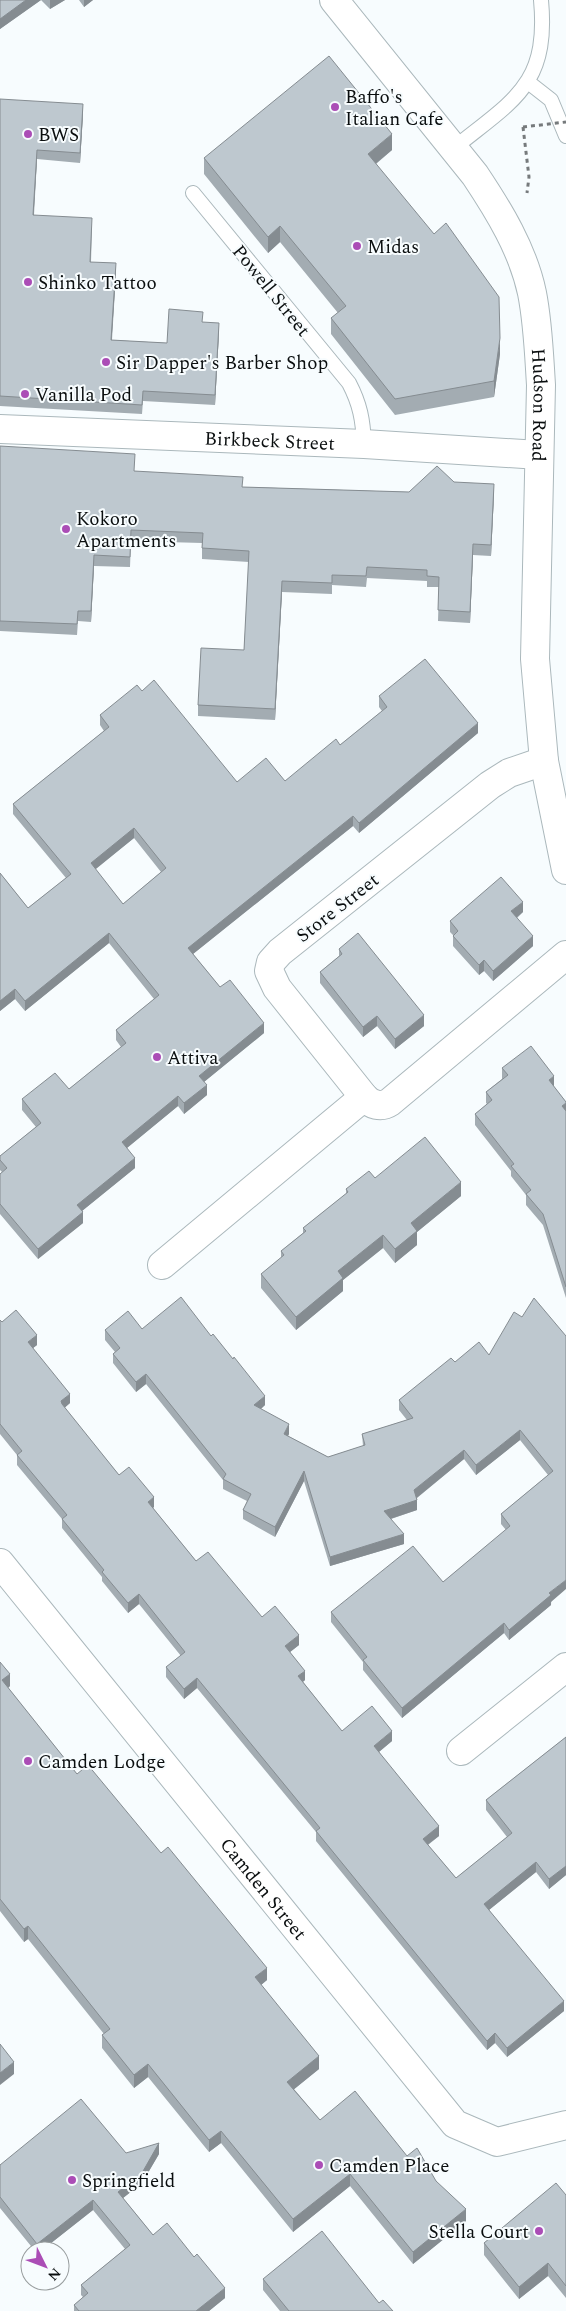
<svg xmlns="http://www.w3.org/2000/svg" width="566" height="2311" viewBox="0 0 566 2311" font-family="Spectral,serif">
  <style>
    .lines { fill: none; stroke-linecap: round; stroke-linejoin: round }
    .service-casing { stroke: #abb8bc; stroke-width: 16 }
    .minor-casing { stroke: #abb8bc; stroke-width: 30 }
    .secondary-casing { stroke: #abb8bc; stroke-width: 30 }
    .path { stroke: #767a7c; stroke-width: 3; stroke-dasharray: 4 4; stroke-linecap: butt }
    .service { stroke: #fff; stroke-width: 14 }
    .minor { stroke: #fff; stroke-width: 28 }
    .secondary { stroke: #fff; stroke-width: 28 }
    .path-bridge { stroke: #767a7c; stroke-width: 3; stroke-dasharray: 4 4; stroke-linecap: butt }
    .wall { fill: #a3acb2; fill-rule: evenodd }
    .shaded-wall { fill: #858c91 }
    .building { fill: #bec8cf; stroke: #858c91; fill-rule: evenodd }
    .poi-dot { fill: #ab4db6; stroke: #f7fcfe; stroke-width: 2 }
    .labels { text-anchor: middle; stroke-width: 4; stroke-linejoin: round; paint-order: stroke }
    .poi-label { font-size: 19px; fill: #0a0e0f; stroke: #f7fcfe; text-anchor: start }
    .street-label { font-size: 19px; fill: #0a0e0f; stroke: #f7fcfe }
  </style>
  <rect width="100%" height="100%" fill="#f7fcfe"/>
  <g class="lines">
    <defs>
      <path id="service" d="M528,82L551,100L566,136
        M453,149C513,100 549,86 541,0
        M193,193L349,383C360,404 363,420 364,444"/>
      <g id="minor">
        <path id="s1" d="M0,429L364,444L539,455"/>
        <path d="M544,761L509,773L490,785L280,952L271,962L269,971L277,988L364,1097C371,1105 381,1108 390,1102L566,955"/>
        <path d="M162,1265L364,1097"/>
        <path id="s2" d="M0,1563L455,2124L497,2142L566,2125"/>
        <path d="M461,1751L566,1667"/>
      </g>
      <g id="secondary">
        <path id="s3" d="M334,0L475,175C499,211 523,250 532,293C538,323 539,354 541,385L535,659L544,761L566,870"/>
      </g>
    </defs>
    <!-- service casing -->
    <use href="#service" class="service-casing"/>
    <!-- minor casing -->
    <use href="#minor" class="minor-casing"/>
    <!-- secondary casing -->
    <use href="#secondary" class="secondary-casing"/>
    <!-- path -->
    <path class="path" d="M523,127L529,177L527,193"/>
    <!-- service -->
    <use href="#service" class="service"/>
    <!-- minor -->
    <use href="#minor" class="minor"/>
    <!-- secondary -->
    <use href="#secondary" class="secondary"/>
    <!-- path-bridge -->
    <path class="path-bridge" d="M523,127L566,122"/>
  </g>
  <!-- wall -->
  <path class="wall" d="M0,0H65L50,9L41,0L0,29Z
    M79,0H93L84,7Z
    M0,99L83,114L80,163L37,159L34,215L92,228L91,262L116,273L112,340L167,343L203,322L219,332L215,405L143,401L142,414L0,406Z
    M392,150L376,164L500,354L494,397L395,415L331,334V318L338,313L280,242L268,253L204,174V158Z
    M0,446L135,471L243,487L409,492L454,482L494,494L491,556L473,555L470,623L438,621L439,587H427V581L367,578L366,587L332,585V594L282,592L275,720L198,716V705L244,650L249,562L202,559V543L131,541L130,567L94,566L91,622L78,621L77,635L0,631Z
    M142,691L237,782L285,781L340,745L382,711L379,707V696L478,733L359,833L353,826L193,954L220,987L264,1033L204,1082L207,1095L184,1114L178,1106L127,1148L135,1168L82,1211L83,1223L38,1259L0,1214V1174L2,1172L0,1170V1156L36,1127L22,1110V1099L69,1089L121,1047L116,1040V1030L154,999L109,943L25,1011L15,999L0,1011V873L28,908L66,878L13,814V804L104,731L100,725V715ZM134,838L161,872L123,904L95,869Z
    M523,912L517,918L533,946L493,981L484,971L479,975L453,946V935L450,932V921Z
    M339,949L424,1026L395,1049L377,1026L363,1037L320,983V972L339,956Z
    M502,1068L554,1086V1087L566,1102V1298L543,1225L526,1205V1195L511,1176V1171L475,1125V1114L487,1104L486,1103V1092L502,1079Z
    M375,1178L461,1196L417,1232V1245L395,1263L383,1248L343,1280V1291L296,1330L261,1288V1274L281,1258V1251L303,1233V1228L346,1194V1189Z
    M522,1317L566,1336L551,1605L509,1640L504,1633L402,1718L363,1670V1662L331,1622V1612L443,1582L506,1530L501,1524V1514L548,1475L520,1440L476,1475L464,1459L417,1498V1510L391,1519L404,1544L330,1566L304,1481L275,1537L243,1519V1510L247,1501L223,1489V1480L146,1384L136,1392L113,1363V1354L115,1352L105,1340V1330L142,1329L265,1405L261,1409L289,1434L288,1436L328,1457L363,1446L362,1434L407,1420L399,1410V1400L455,1362L489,1355Z
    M0,1320L2,1322L37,1345L33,1348L70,1403L64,1408L119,1475L154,1507L153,1508L196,1561L262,1617L299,1645L290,1652L305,1680L303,1682L342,1731L392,1741L379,1752L439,1836L428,1845L456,1878L507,1837L486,1810V1800L566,1737V1875L549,1889L536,1872L489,1910L564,2011L507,2057L495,2043L487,2050L316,1841V1832L197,1688L184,1699L166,1677V1667L181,1656L139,1604L128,1613L102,1581V1577L62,1528V1519L17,1465V1455L0,1434Z
    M0,1662L10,1686L8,1688L77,1774L267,1980L261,1985L319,2069L294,2089L320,2120L407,2156L436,2181L466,2221L413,2264L350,2186L293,2232L221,2143L209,2152L148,2077L134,2088L102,2048V2035L104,2034L28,1939L24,1942L0,1911Z
    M126,2153L159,2154L142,2183L123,2198L153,2235L225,2298L209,2311H74V2305L83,2297L81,2295V2285L125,2249L93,2210L41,2251H35L0,2208V2165Z
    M566,2195V2298L548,2276L519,2299L484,2255V2243Z
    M263,2279L379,2303L393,2311H280L263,2290Z"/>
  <!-- shaded-wall -->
  <path class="shaded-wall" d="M26,0H41L0,29V19Z
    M50,0H65L50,9Z
    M84,0H93L84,7Z
    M83,104V114L80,163V153Z
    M392,134V150L368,170V154Z
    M37,150V159L33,224V215Z
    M280,226V242L268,253V237Z
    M116,263V273L111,349V340Z
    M219,323V332L215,405V395Z
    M500,338V354L494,397V381Z
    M494,484V494L491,556V545Z
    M473,544V555L470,623V612Z
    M94,555V566L91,622V611Z
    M282,581V592L275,720V709Z
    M478,723V733L359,833V823Z
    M353,816V826L188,958V948Z
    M134,828V838L91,873V863Z
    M523,902V912L511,922V911Z
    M109,933V943L25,1011V1001Z
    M533,936V946L493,981V971Z
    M484,960V971L479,975V965Z
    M15,989V999L0,1011V1001Z
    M424,1015V1026L395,1049V1039Z
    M377,1016V1026L363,1037V1027Z
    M264,1023V1033L199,1086V1076Z
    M554,1076V1086L549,1091V1080Z
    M207,1085V1095L184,1114V1103Z
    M178,1096V1106L122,1152V1142Z
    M566,1103V1114L562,1106Z
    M135,1158V1168L77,1215V1205Z
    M461,1182V1196L417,1232V1245L395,1263V1249L411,1223Z
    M83,1212V1223L38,1259V1249Z
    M383,1235V1248L343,1280V1291L296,1330V1317L338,1271Z
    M37,1335V1345L28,1352V1342Z
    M146,1374V1384L136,1392V1382Z
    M70,1394V1403L61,1411V1401Z
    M265,1396V1405L254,1415V1405Z
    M289,1424V1434L284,1443V1434Z
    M520,1430V1440L476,1475V1465Z
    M464,1450V1459L414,1500V1490Z
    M304,1471V1481L275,1537V1527Z
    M154,1497V1507L148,1512V1502Z
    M417,1500V1510L384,1521V1511Z
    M404,1534V1544L330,1566V1557Z
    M566,1580V1589L551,1602V1605L509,1640V1630L549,1593Z
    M139,1594V1604L128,1613V1603Z
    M504,1623V1633L402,1718V1708Z
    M299,1635V1645L285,1656V1646Z
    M305,1671V1680L298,1686V1676Z
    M10,1674V1686L2,1693V1680Z
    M197,1678V1688L184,1699V1689Z
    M392,1731V1741L374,1756V1746Z
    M439,1826V1836L423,1848V1839Z
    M536,1862V1872L484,1914V1904Z
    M566,1866V1875L549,1889V1879Z
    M28,1926V1939L24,1942V1929Z
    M267,1968V1980L255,1990V1977Z
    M564,2001V2011L507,2057V2048Z
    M495,2033V2043L487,2050V2041Z
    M319,2056V2069L287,2095V2082Z
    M14,2062V2074L0,2085V2073Z
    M148,2064V2077L134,2088V2075Z
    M221,2131V2143L209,2152V2140Z
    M159,2143V2154L142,2183L118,2202V2192Z
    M350,2174V2186L293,2232V2219Z
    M93,2200V2210L41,2251H37V2244Z
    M466,2209V2221L413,2264V2252Z
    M548,2263V2276L519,2299V2287Z
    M225,2288V2298L209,2311H196Z"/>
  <!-- building -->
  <path class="building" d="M0,0H26L0,19Z
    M329,56L392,134L368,154L434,234L446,223L499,297L500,338L494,381L395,399L331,318L346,306L280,226L268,237L204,158Z
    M0,99L83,104L80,153L37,150L33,215L92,218L90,262L116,263L111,340L167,343L169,309L203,312L202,322L219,323L215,395L143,391L142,405L0,396Z
    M0,446L135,454L134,471L243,477L242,487L409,492L437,466L454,482L494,484L491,545L473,544L470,612L438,610L439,577L427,576V570L367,567L366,576L332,575V583L282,581L275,709L198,705L201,648L244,650L249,551L202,548L203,533L131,530L130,557L94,555L91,611H78L77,624L0,621Z
    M425,659L478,723L359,823L353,816L188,948L220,987L230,980L264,1023L199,1076L207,1085L184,1103L178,1096L122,1142L135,1158L77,1205L83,1212L38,1249L0,1204V1174L7,1168L0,1160V1156L41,1123L22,1099L55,1073L69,1089L126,1043L116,1030L159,995L109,933L25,1001L15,989L0,1001V873L28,908L71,874L13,804L109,727L100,715L137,685L142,691L154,680L237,782L266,758L285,781L336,739L340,745L387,707L379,696ZM134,828L166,868L123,904L91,863Z
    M501,877L523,902L511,911L533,936L493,971L484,960L479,965L453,936L458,931L450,921Z
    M358,933L424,1015L395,1039L377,1016L363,1027L320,972L342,954L339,949Z
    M531,1046L554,1076L549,1080L566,1102V1103L562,1106L566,1111V1287L543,1214L526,1194L531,1190L511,1166L514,1164L475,1114L492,1100L486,1092L508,1075L502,1068Z
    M425,1137L461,1182L411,1223L417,1231L395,1249L383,1235L338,1271L343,1278L296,1317L261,1274L284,1255L281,1251L306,1231L303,1228L348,1192L346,1189L369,1171L375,1178Z
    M181,1297L211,1336L213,1334L233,1359L234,1357L265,1396L254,1405L289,1424L284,1434L328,1457L365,1445L362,1434L413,1418L399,1400L451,1358L455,1362L479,1342L489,1355L514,1312L522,1317L534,1298L566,1336V1580L549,1593L551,1595L509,1630L504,1623L402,1708L363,1660L367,1657L331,1612L413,1546L443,1582L510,1526L501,1514L553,1471L520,1430L476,1465L464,1450L414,1490L417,1500L384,1511L404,1534L330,1557L304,1471L275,1527L243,1510L251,1494L223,1479L226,1474L146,1374L136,1382L113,1354L120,1348L105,1330L128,1311L142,1329Z
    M16,1310L37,1335L28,1342L70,1394L61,1401L62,1404L119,1475L129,1467L154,1497L148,1502L196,1561L208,1552L262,1617L275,1606L299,1635L285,1646L305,1671L298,1676L342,1731L372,1706L392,1731L374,1746L439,1826L423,1839L456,1878L512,1833L486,1800L566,1737V1866L549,1879L536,1862L484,1904L564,2001L507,2048L495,2033L487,2041L316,1831L320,1828L197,1678L184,1689L166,1667L185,1652L139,1594L128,1603L102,1572L104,1570L62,1519L67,1515L17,1455L22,1451L0,1424V1320L2,1322Z
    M0,1662L10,1674L2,1680L77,1774L88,1765L161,1853L168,1847L267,1968L255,1977L319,2056L287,2082L320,2120L355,2091L407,2156L417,2148L436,2181L466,2209L413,2252L350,2174L293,2219L221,2131L209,2140L148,2064L134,2075L102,2035L110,2029L28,1926L24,1929L0,1899Z
    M0,2044L14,2062L0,2073Z
    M81,2099L126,2153L159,2143L142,2173L118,2192L153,2235L167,2223L194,2257L197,2254L225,2288L196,2311H79L74,2305L88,2293L81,2285L130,2245L93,2200L37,2244L0,2197V2165Z
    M556,2183L566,2195V2286L548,2263L519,2287L484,2243Z
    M322,2231L379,2303L383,2300L393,2311H289L263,2279Z"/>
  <!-- markers -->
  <g class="poi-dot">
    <circle cx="335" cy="107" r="5"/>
    <circle cx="28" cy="134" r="5"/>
    <circle cx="357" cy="246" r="5"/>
    <circle cx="28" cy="282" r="5"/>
    <circle cx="106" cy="362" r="5"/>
    <circle cx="25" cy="394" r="5"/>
    <circle cx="66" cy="529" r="5"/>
    <circle cx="157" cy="1057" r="5"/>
    <circle cx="28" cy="1761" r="5"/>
    <circle cx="319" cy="2165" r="5"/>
    <circle cx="72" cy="2180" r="5"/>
    <circle cx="539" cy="2231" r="5"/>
  </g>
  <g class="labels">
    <!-- poi labels -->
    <g class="poi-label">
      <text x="345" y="103">Baffo's<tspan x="345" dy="22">Italian Cafe</tspan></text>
      <text x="38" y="141">BWS</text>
      <text x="367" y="253">Midas</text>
      <text x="38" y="289">Shinko Tattoo</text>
      <text x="116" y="369">Sir Dapper's Barber Shop</text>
      <text x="35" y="401">Vanilla Pod</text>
      <text x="76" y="525">Kokoro<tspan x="76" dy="22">Apartments</tspan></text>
      <text x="167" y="1064">Attiva</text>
      <text x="38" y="1768">Camden Lodge</text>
      <text x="329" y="2172">Camden Place</text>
      <text x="82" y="2187">Springfield</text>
      <text x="529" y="2238" text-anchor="end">Stella Court</text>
    </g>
    <!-- street labels -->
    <g class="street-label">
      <text transform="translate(272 290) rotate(51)" y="7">Powell Street</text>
      <text dy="7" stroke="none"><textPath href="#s3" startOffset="469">Hudson Road</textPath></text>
      <text dy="7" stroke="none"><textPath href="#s1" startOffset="270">Birkbeck Street</textPath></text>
      <text transform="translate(337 907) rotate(-38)" y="7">Store Street</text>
      <text dy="7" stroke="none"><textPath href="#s2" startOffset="419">Camden Street</textPath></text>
    </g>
  </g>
  <!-- north arrow -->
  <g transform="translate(45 2266) rotate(132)"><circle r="24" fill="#f7fcfe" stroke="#989d9e"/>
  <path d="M0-4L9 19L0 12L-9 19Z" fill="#ab4db6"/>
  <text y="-8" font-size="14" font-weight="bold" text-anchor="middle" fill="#0a0e0f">N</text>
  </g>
</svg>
